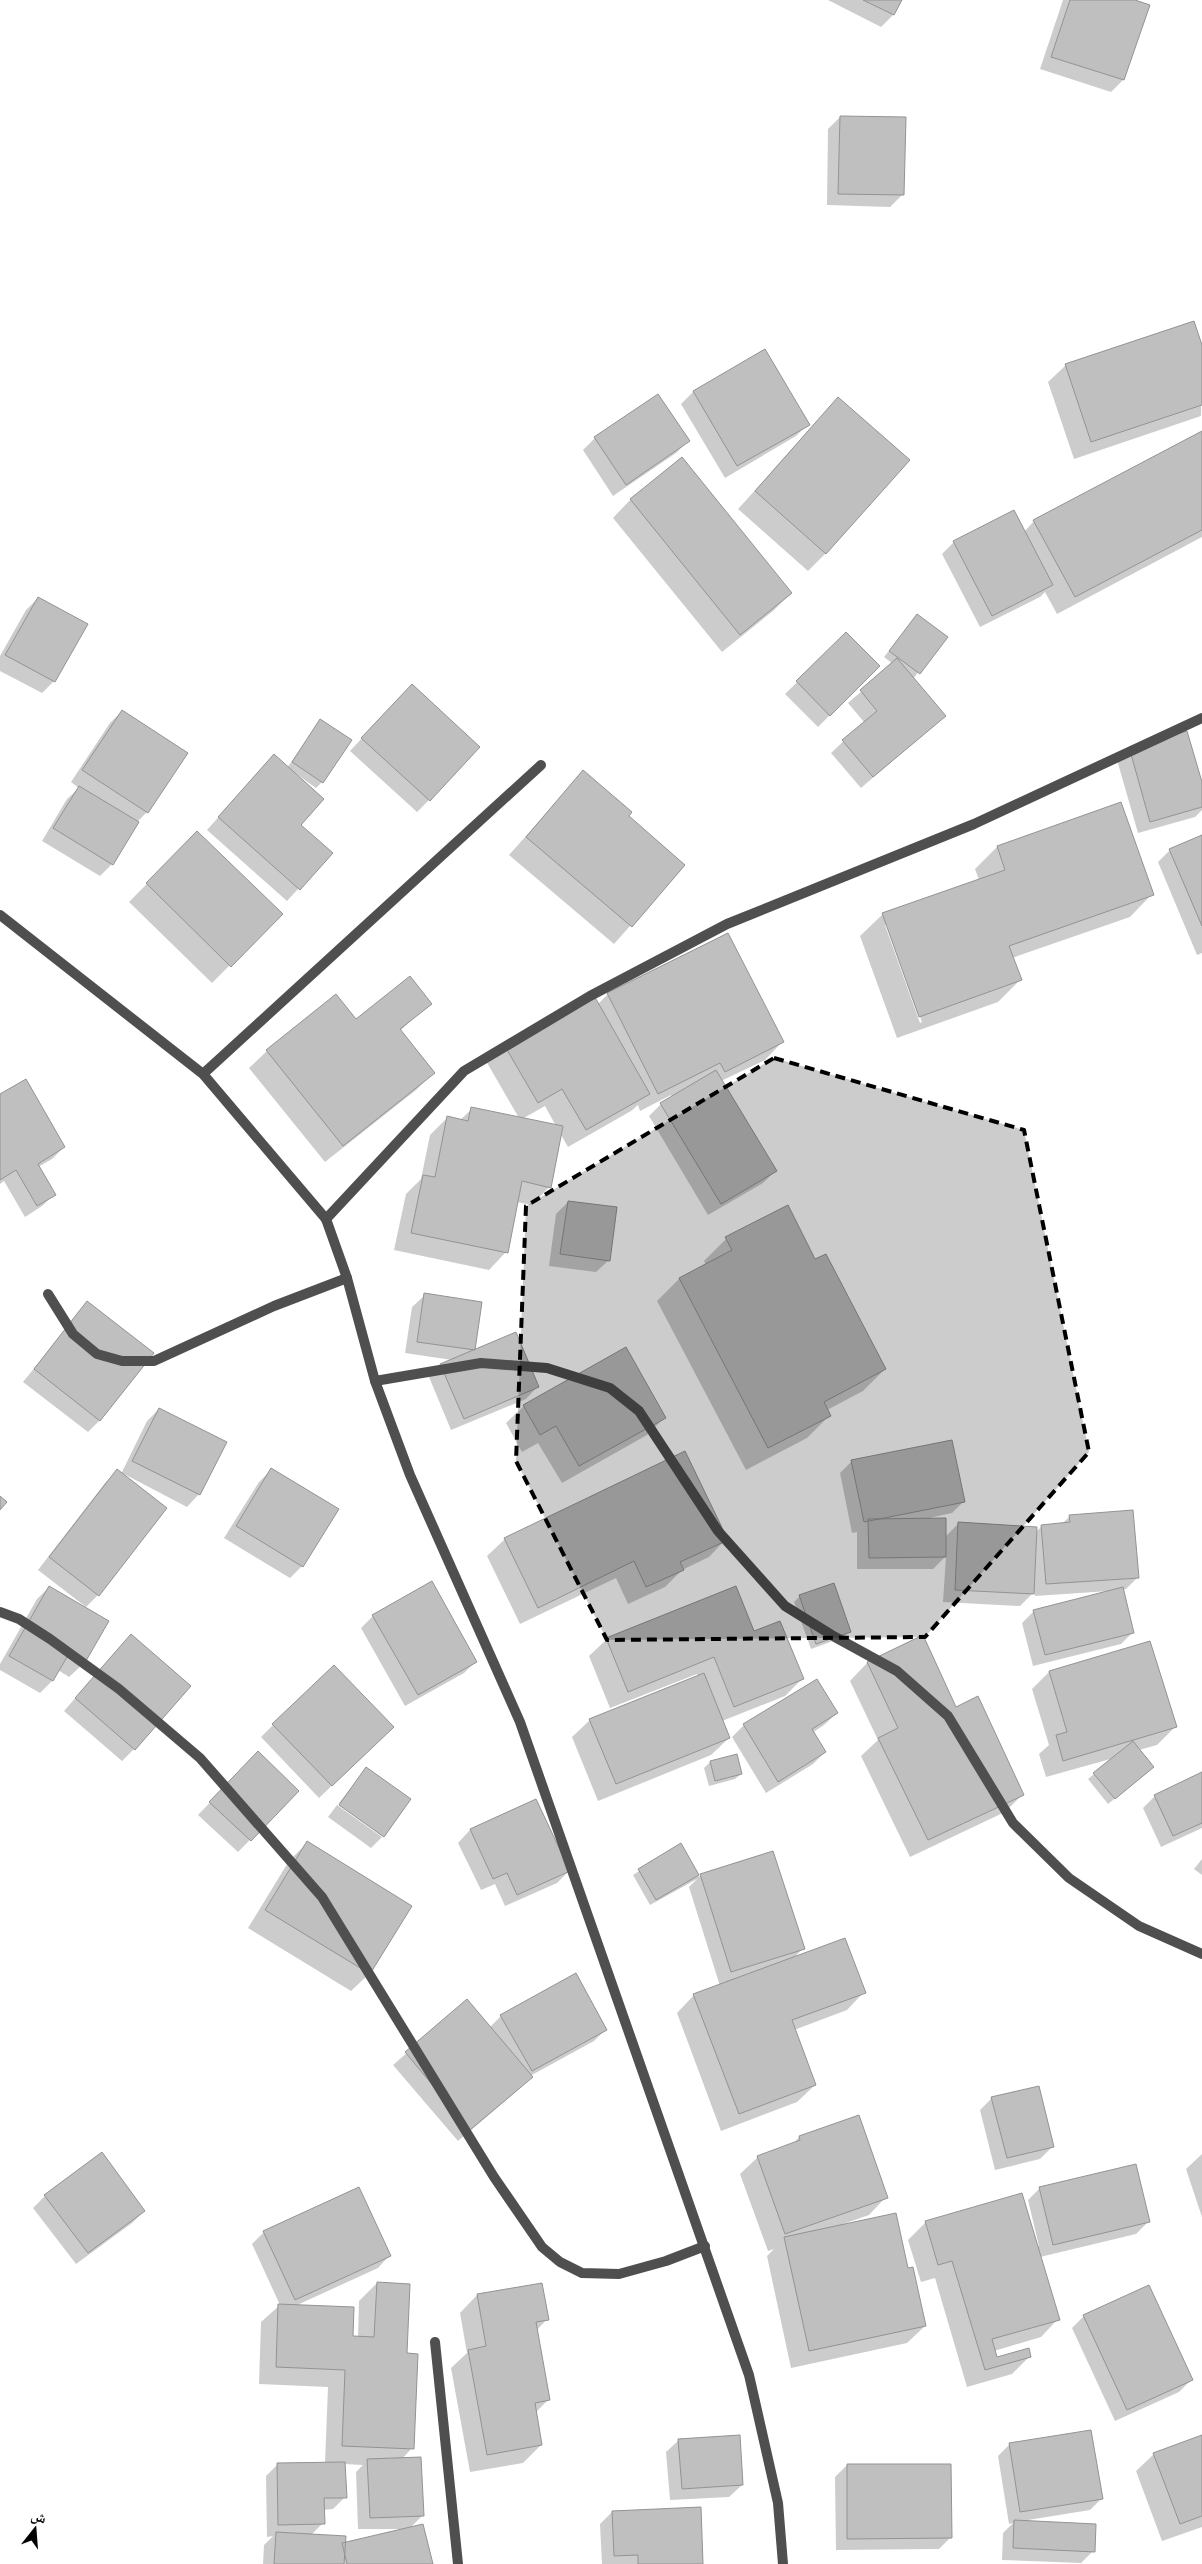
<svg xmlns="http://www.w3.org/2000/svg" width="1202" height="2564" viewBox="0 0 1202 2564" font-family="'Nunito Sans','Noto Naskh Arabic',sans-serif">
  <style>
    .shadow { fill: #0003; fill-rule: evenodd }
    .building { fill: #bfbfbf; stroke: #939393 }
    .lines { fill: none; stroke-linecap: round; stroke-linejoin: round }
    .minor { stroke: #4f4f4f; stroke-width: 10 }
    .tertiary { stroke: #4f4f4f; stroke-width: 10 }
    .marked { fill: #000; fill-opacity: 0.2; stroke: #000; stroke-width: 4; stroke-dasharray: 10 6; stroke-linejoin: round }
  </style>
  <rect width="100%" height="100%" fill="#fff"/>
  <!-- shadow -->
  <path class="shadow" d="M828,0H901L893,15L881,27Z
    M1063,0H1131L1123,80L1111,92L1040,69Z
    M840,117L902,195L890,207L827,205L828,129Z
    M1202,349L1201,416L1074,459L1048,382L1066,365Z
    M765,351L808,424L796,436L725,478L681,404L693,392Z
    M838,399L826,553L808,571L738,509Z
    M1202,433V537L1057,614L1045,592L1040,597L980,627L942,554L954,542L1024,532L1034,521Z
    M595,438L688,441L676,453L613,496L583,450Z
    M681,459L791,593L773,611L722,652L613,518L630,500Z
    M38,598L86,625L54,681L42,693L0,671V656L26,610Z
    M917,616L946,637L913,679L944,716L861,788L831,753L864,722L848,703L893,664L884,657Z
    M846,634L879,666L818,727L785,694Z
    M400,697L429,800L417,812L350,751Z
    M122,711L147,812L138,821L112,864L100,876L42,841L67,799L79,788L71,782L110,723Z
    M320,721L322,782L316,788L295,773L299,825L331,853L287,901L207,830L262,768H287Z
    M1129,748L1202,787V810L1195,817L1138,833L1117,760Z
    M583,772L627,817L684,865L614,944L509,855Z
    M197,833L281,914L212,983L129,902Z
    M1202,836V953L1197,955L1158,862L1170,850Z
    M997,847L1152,894L1130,917L1012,958L1020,980L998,1002L897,1038L860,936L883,914L979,880L975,869ZM885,925H888L922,1022L920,1023Z
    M608,994L782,1042L765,1060L721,1081L775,1171L763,1183L708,1215L649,1116L661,1104L672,1097L671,1095L640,1111L638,1105L631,1111L568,1147L560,1133L549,1187L532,1205L517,1202L506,1252L489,1270L394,1250L406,1194L421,1179L430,1135L448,1117L460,1120L472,1109L519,1118L486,1061L598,1004ZM545,1106L556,1126L522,1119Z
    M430,1003L400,1031L434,1072L416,1090L325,1162L249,1068L267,1051L356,1021Z
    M0,1096L64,1147L52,1159L38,1167L54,1194L42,1206L25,1217L4,1181L0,1184Z
    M568,1202L609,1260L596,1272L549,1266L556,1214Z
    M726,1239L815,1261L885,1369L863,1391L827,1410L830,1415L807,1438L746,1470L657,1301L679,1279L706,1265L704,1261Z
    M425,1295L481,1303L474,1351L538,1386L526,1399L451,1430L429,1377L441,1365L452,1360L405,1353L412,1307Z
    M87,1303L100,1420L88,1432L23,1382Z
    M524,1406L664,1418L647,1435L562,1483L538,1443L522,1452L506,1423Z
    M159,1409L199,1494L187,1507L124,1474L98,1595L86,1607L38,1570L105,1483L117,1471L121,1474L147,1421Z
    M852,1461L964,1501L952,1513L929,1518L945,1537L959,1523L1036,1532L1042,1526L1062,1524L1070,1516L1138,1577L1126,1589L1122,1590L1133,1632L1121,1644L1033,1666L1022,1623L1034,1611L1109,1591L1035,1596L1034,1592L1020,1606L943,1602L946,1556L933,1569H857V1532L852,1533L840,1473Z
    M271,1470L302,1566L290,1578L224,1538L259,1482Z
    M505,1539H726L709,1557L682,1570L665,1587L628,1604L616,1578L520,1624L487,1556Z
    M49,1587L82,1665L69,1677L58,1670L52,1681L40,1693L0,1670V1664L37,1599Z
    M800,1596L849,1631L844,1637L811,1649L794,1602Z
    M373,1616L476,1661L464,1673L405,1706L361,1628Z
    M754,1633L802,1679L785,1696L722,1721L729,1738L711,1755L598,1801L572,1737L590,1720L698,1676L697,1674L610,1708L589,1656L607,1639Z
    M922,1637L956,1708L1023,1794L1005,1812L910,1857L861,1756L878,1740L850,1681L867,1663Z
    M119,1648L134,1749L122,1761L64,1711Z
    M1049,1672L1175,1727L1157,1745L1139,1750L1147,1773L1108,1804L1088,1779L1114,1758L1046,1777L1039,1754L1049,1745L1032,1689Z
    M816,1681L837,1713L824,1725L812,1733L825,1752L813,1764L766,1793L732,1737L744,1725Z
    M273,1725L380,1739L319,1798L261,1737Z
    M710,1762L741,1774L735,1779L709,1786L704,1768Z
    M246,1765L298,1791L238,1852L198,1815Z
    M366,1769L409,1799L382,1836L339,1803Z
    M1202,1774V1828L1161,1847L1143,1808L1155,1796Z
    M536,1800L569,1871L557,1883L505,1906L495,1884L481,1890L458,1843L470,1830Z
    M337,1805L382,1837L371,1848L328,1817Z
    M307,1843L369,1974L351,1991L248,1928L289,1861Z
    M680,1845L699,1877L701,1875L803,1948L793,1959L864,1992L847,2010L794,2030L815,2085L797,2102L721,2131L677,2013L694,1995L720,1986L689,1887L697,1879L650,1905L633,1875Z
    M1202,1859V1875L1194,1869Z
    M466,2001L489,2028L501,2016L606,2029L594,2041L530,2076L519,2089L458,2141L393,2065Z
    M992,2098L1052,2147L1040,2159L995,2170L980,2110Z
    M799,2137L886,2197L869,2215L843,2224L907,2270L925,2326L907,2343L791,2368L767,2256L774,2249L768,2251L740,2174L758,2157L792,2145Z
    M1202,2154V2217L1186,2169Z
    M1040,2188L1148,2222L1136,2234L1040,2257L1058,2319L1041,2337L994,2351L996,2359L1030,2356L1012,2374L967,2387L935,2278L921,2282L908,2240L926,2222L1039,2246L1028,2200Z
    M45,2196L144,2211L132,2223L76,2264L33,2208Z
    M264,2232L390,2255L378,2268L295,2306L351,2337H358L359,2301L377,2283L406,2354L412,2448L402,2459L422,2516L410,2528L432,2564H263L264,2545L273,2536L267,2537L266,2476L278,2464L325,2463L328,2387L259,2384L261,2322L280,2305L252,2244ZM344,2464L363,2465L356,2472L358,2529H406L344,2544L311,2535L323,2523V2510L333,2509L345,2497Z
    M477,2295L547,2319L536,2331L548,2400L535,2413L541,2445L523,2463L470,2472L451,2368L467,2353L460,2313Z
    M1084,2316L1191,2380L1179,2392L1115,2421L1072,2328Z
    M1202,2436V2527L1162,2541L1136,2471L1154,2454Z
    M679,2440L742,2485L729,2497L670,2500L666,2452Z
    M1010,2444L1102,2498L1090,2510L1028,2520L1093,2551L1081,2563L1002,2560L1003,2533L1013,2523L1009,2524L998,2456Z
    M847,2465L951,2537L939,2549L836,2550L835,2477Z
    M612,2512L702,2564H602L600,2524Z"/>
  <!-- building -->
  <path class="building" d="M863,0H902L894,15Z
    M1070,0H1135L1150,5L1124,80L1051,57Z
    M840,116L906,117L904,195L838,194Z
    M1194,321L1202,345V405L1091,442L1065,364Z
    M765,349L810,425L737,466L693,391Z
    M658,394L690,441L626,485L594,437Z
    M838,397L910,460L826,554L755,491Z
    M1202,431V530L1075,597L1033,520Z
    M682,457L792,593L740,635L630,499Z
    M1014,510L1053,585L992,616L953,541Z
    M38,597L88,624L55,682L5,655Z
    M917,614L948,637L920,674L889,651Z
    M846,632L880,666L830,716L796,681Z
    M897,658L946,716L873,777L842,740L877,711L860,690Z
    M412,684L480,747L430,801L361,738Z
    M122,710L188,753L148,813L82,770Z
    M320,719L352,740L323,783L292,762Z
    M1187,731L1202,782V807L1150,822L1129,747Z
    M274,754L324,799L301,825L333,853L300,890L218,817Z
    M583,770L632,812L629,816L685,865L632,927L526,837Z
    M79,786L139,822L113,865L53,828Z
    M1121,802L1154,895L1009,946L1022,980L919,1017L882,913L1005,870L997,846Z
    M197,831L283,914L231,967L146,883Z
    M1202,835V926L1169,849Z
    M728,933L784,1042L725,1072L720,1063L658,1094L607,993Z
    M410,976L432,1004L400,1029L435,1073L343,1146L266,1050L336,994L356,1019Z
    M592,992L650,1094L586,1130L562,1089L538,1103L503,1043Z
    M716,1070L777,1171L721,1204L660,1103Z
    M26,1079L65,1147L38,1164L56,1195L37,1206L16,1170L0,1180V1094Z
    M471,1107L563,1126L551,1188L522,1181L508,1253L411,1233L423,1175L435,1177L447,1116L468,1121Z
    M568,1201L617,1207L610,1261L560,1254Z
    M788,1205L815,1259L826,1254L886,1369L824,1402L831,1416L768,1448L679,1278L732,1250L725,1237Z
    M424,1293L482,1302L475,1350L417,1342Z
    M87,1301L154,1353L100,1421L34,1369Z
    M516,1332L539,1387L464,1419L440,1364Z
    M626,1347L666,1418L579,1466L556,1426L540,1435L523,1405Z
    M159,1408L227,1442L200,1495L132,1461Z
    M952,1440L965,1502L864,1522L851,1460Z
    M685,1451L728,1540L680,1562L684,1570L646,1587L634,1561L538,1608L504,1538Z
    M271,1468L339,1509L303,1567L236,1526Z
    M117,1469L167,1508L99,1596L49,1557Z
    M0,1496L7,1502L0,1510Z
    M1133,1510L1139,1578L1046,1584L1041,1525L1070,1522L1069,1515Z
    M946,1518V1557L869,1558L868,1519Z
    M958,1522L1037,1527L1034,1594L955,1590Z
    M432,1581L477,1662L418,1695L372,1615Z
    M834,1583L851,1632L816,1644L799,1595Z
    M49,1586L109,1621L83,1666L67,1657L53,1681L9,1656Z
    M736,1586L754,1631L780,1621L804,1679L734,1707L714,1657L628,1692L606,1638Z
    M1123,1587L1134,1633L1045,1655L1033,1610Z
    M131,1634L191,1686L135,1750L75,1698Z
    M923,1635L956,1707L978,1696L1024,1795L928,1840L878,1738L898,1728L867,1662Z
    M1150,1641L1177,1727L1063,1761L1056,1735L1067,1732L1049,1671Z
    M334,1665L394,1727L332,1786L272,1724Z
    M704,1673L730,1738L616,1784L589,1719Z
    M817,1679L838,1713L812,1729L826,1752L778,1782L743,1724Z
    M1133,1741L1154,1767L1115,1799L1093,1773Z
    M258,1751L299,1791L251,1841L209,1802Z
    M737,1754L742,1774L715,1781L710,1761Z
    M366,1767L411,1799L384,1837L339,1805Z
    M1202,1772V1823L1173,1836L1154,1795Z
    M536,1799L570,1871L517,1895L507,1873L493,1879L470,1829Z
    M307,1841L412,1906L370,1974L265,1910Z
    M681,1843L699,1875L656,1900L638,1869Z
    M773,1851L805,1949L731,1972L700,1874Z
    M845,1938L866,1993L792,2020L816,2085L739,2114L693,1994Z
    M576,1973L607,2030L532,2071L500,2015Z
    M467,1999L533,2077L470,2130L405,2052Z
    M1039,2086L1054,2147L1007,2158L991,2097Z
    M859,2115L888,2198L785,2234L757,2156L800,2140L799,2136Z
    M102,2152L145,2211L88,2253L44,2195Z
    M1136,2164L1150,2222L1053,2245L1039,2187Z
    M359,2187L391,2256L295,2300L263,2231Z
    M1022,2193L1060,2320L992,2339L997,2357L1029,2348L1031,2357L985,2370L952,2261L938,2265L925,2221Z
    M896,2213L908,2268L913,2267L926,2326L809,2351L784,2237Z
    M377,2282L410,2284L407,2353L418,2354L414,2449L342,2446L345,2370L276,2367L278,2304L354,2307L353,2336L374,2337Z
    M542,2283L549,2320L536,2322L550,2400L535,2403L542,2445L487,2455L468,2350L486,2346L477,2294Z
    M1149,2285L1193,2380L1127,2410L1083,2315Z
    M1091,2430L1103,2499L1020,2512L1009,2443Z
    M740,2435L743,2485L682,2489L678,2439Z
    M1202,2435V2516L1180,2524L1153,2453Z
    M421,2457L424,2516L370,2518L367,2459Z
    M345,2462L347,2498H324L325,2524L278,2525L277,2463Z
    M847,2464H951L952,2538L847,2539Z
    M701,2507L703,2564H638V2555L614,2556L612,2511Z
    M1014,2520L1096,2524L1095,2552L1013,2548Z
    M423,2524L433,2564H347L342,2543Z
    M276,2532L346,2536L344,2564H274Z"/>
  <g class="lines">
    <!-- minor -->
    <path class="minor" d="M0,915L203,1074L326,1219
      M203,1074L541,765
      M48,1294L73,1334L97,1354L122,1361H154L274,1306L347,1278
      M375,1381L481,1363L547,1368L610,1388L639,1411L718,1531L785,1606L835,1637L897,1671L948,1716L1013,1823L1069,1878L1139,1926L1202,1954
      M0,1612L19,1619L50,1639L119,1689L200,1758L322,1897L494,2177L542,2247L560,2262L582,2273L619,2274L666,2261L705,2246
      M435,2342L458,2564"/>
    <!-- tertiary -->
    <path class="tertiary" d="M783,2564L778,2503L749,2375L520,1722L410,1475L375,1381L347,1278L326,1219L464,1071L590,996L727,924L974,824L1202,718"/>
  </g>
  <!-- marked area -->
  <path class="marked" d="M774,1058L1024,1130L1089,1452L925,1637L607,1640L516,1461L526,1206Z"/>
  <!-- north arrow -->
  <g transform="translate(35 2529) rotate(17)" stroke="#ffffff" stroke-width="4" paint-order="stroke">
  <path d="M0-4L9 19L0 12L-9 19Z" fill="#000000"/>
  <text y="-8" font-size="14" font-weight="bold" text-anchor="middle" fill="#000000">ش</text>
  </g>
</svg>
